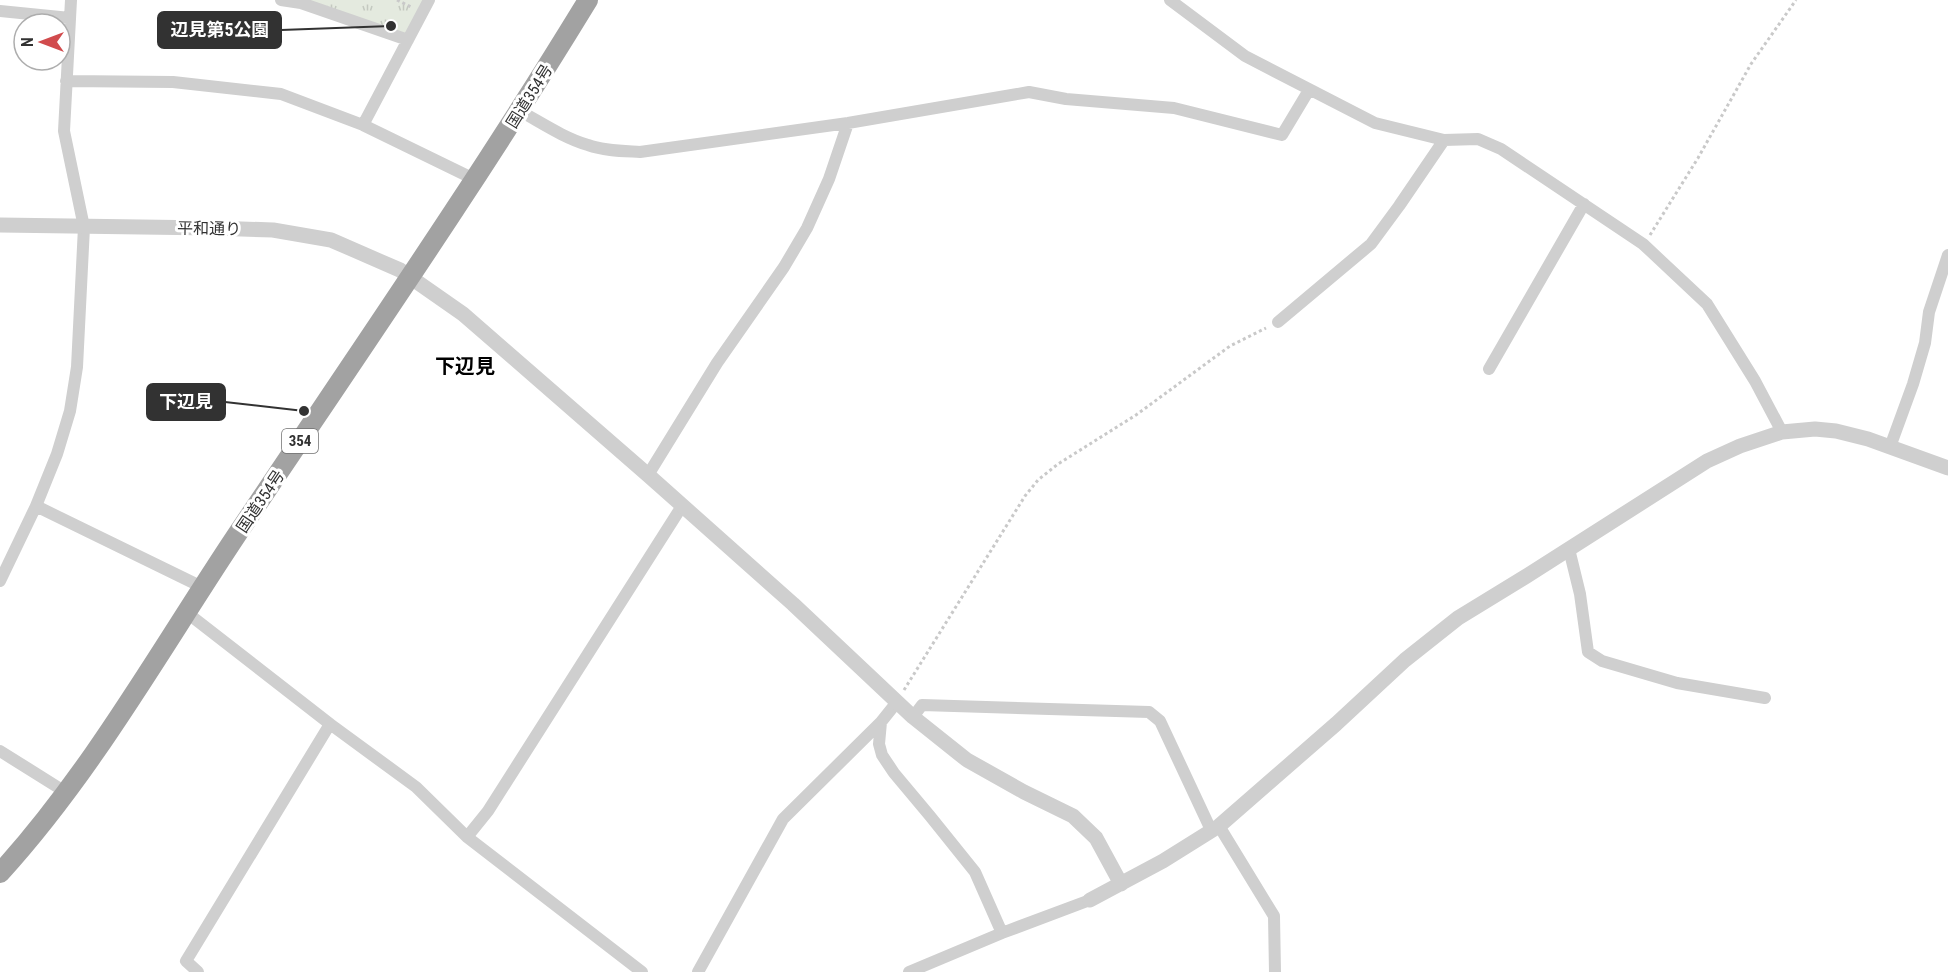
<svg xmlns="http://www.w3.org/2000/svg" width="1948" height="972" viewBox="0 0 1948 972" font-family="'Roboto Condensed','Noto Sans JP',sans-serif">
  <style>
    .park { fill: url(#park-tufts) }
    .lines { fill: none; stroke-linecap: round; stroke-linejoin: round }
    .path { stroke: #c9c9c9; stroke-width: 3; stroke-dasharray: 3 3; stroke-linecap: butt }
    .minor { stroke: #cfcfcf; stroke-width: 12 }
    .tertiary { stroke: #cfcfcf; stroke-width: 15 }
    .trunk { stroke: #a2a2a2; stroke-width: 20 }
    .labels { text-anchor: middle; stroke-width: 6; stroke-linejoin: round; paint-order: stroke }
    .shield { fill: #fff; stroke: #707070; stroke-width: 1.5 }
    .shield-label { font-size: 15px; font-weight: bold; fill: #323232 }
    .street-label { font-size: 16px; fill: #323232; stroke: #fff }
    .quarter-label { font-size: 20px; font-weight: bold; fill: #000; stroke: #fff }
    .leader { fill: none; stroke: #323232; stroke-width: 2 }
    .callout-dot { fill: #323232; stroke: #fff; stroke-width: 2 }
    .callout { fill: #323232; stroke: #323232; stroke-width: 2 }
    .callout-label { font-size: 18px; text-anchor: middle; font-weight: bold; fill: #fff }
  </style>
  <defs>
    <pattern id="park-tufts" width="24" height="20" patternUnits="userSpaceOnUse" patternTransform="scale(1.5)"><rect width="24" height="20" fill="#e4eadf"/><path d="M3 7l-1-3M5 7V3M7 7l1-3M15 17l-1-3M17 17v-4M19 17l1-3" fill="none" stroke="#c4c9c0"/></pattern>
  </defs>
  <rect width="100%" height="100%" fill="#fff"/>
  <!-- park -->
  <path class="park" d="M302,0H429L408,40Z"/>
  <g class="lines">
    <!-- path -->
    <path class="path" d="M397,0L411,7
      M1650,235L1698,158L1751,64L1796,0
      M904,690L1025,496L1038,480L1058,464L1136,415L1230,346L1266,328"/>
    <!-- minor -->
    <path class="minor" d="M281,0L301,3L408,40
      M1170,0L1245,56L1375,123L1444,140L1478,139L1501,149L1643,244L1707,304L1755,381L1782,432
      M0,11L70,18
      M66,81L173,82L281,94L363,125L476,180
      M520,111C542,123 564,138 588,145C605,151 623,151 640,152L848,123L1029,92L1066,99L1174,108L1282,135L1309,90
      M363,125L429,0
      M1278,322L1371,244L1399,206L1444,140
      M1489,369L1584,204
      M1890,447L1913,384L1925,343L1929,312L1948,255
      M648,475L717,363L784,267L807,228L829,179L848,123
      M36,506L202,587
      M1569,549L1580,594L1588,652L1602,661L1677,683L1765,698
      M0,581L36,506L57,454L70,411L77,367L84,227L64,131L71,0
      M186,612L330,724L416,787L467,837L642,972
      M897,702L881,722L879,744L882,755L894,773L930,816L975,872L1002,933
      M913,717L922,705L1149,712L1160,721L1211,830
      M0,751L67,793
      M1219,826L1274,916L1275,972
      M467,837L488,811L682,506
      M198,972L186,961L330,724
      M698,972L783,819L881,722
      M909,972L1002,933L1090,900"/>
    <!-- tertiary -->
    <path class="tertiary" d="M0,225L212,228L273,230L331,240L400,270L463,314L648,475L793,604L913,717L967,760L1024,792L1073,816L1096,838L1121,884
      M1090,900L1163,861L1219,826L1336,724L1405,660L1458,618L1525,577L1707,461L1740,446L1782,432L1815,429L1836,431L1868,439L1948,468"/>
    <!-- trunk -->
    <path class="trunk" d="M0,873C92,772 160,650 236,536C355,358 477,182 588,0"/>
  </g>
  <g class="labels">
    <!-- shield labels -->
    <rect class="shield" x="282" y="429" width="36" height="24" rx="4.5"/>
    <g class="shield-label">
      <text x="300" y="446">354</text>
    </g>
    <!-- street labels -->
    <g class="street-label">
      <text transform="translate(529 96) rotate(-58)" y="6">国道354号</text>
      <text transform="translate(209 228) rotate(1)" y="6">平和通り</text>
      <text transform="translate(260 501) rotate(-56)" y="6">国道354号</text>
    </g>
    <!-- quarter labels -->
    <g class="quarter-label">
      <text x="465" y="373">下辺見</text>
    </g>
  </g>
  <!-- callouts -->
  <path class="leader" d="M391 26L281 30M304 411L225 402"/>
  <g class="callout-dot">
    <circle cx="391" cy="26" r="6"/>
    <circle cx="304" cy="411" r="6"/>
  </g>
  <g class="callout">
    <rect x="158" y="12" width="123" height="36" rx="6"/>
    <rect x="147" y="384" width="78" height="36" rx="6"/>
  </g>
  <g class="callout-label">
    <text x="220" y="36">辺見第5公園</text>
    <text x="186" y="408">下辺見</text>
  </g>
  <!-- north arrow -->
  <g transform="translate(42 42) rotate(270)"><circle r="28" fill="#ffffff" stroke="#adadad" stroke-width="1.5"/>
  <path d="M0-4.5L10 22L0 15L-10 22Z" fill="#d14b4d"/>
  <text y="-9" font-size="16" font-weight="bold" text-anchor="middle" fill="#323232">N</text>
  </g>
</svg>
